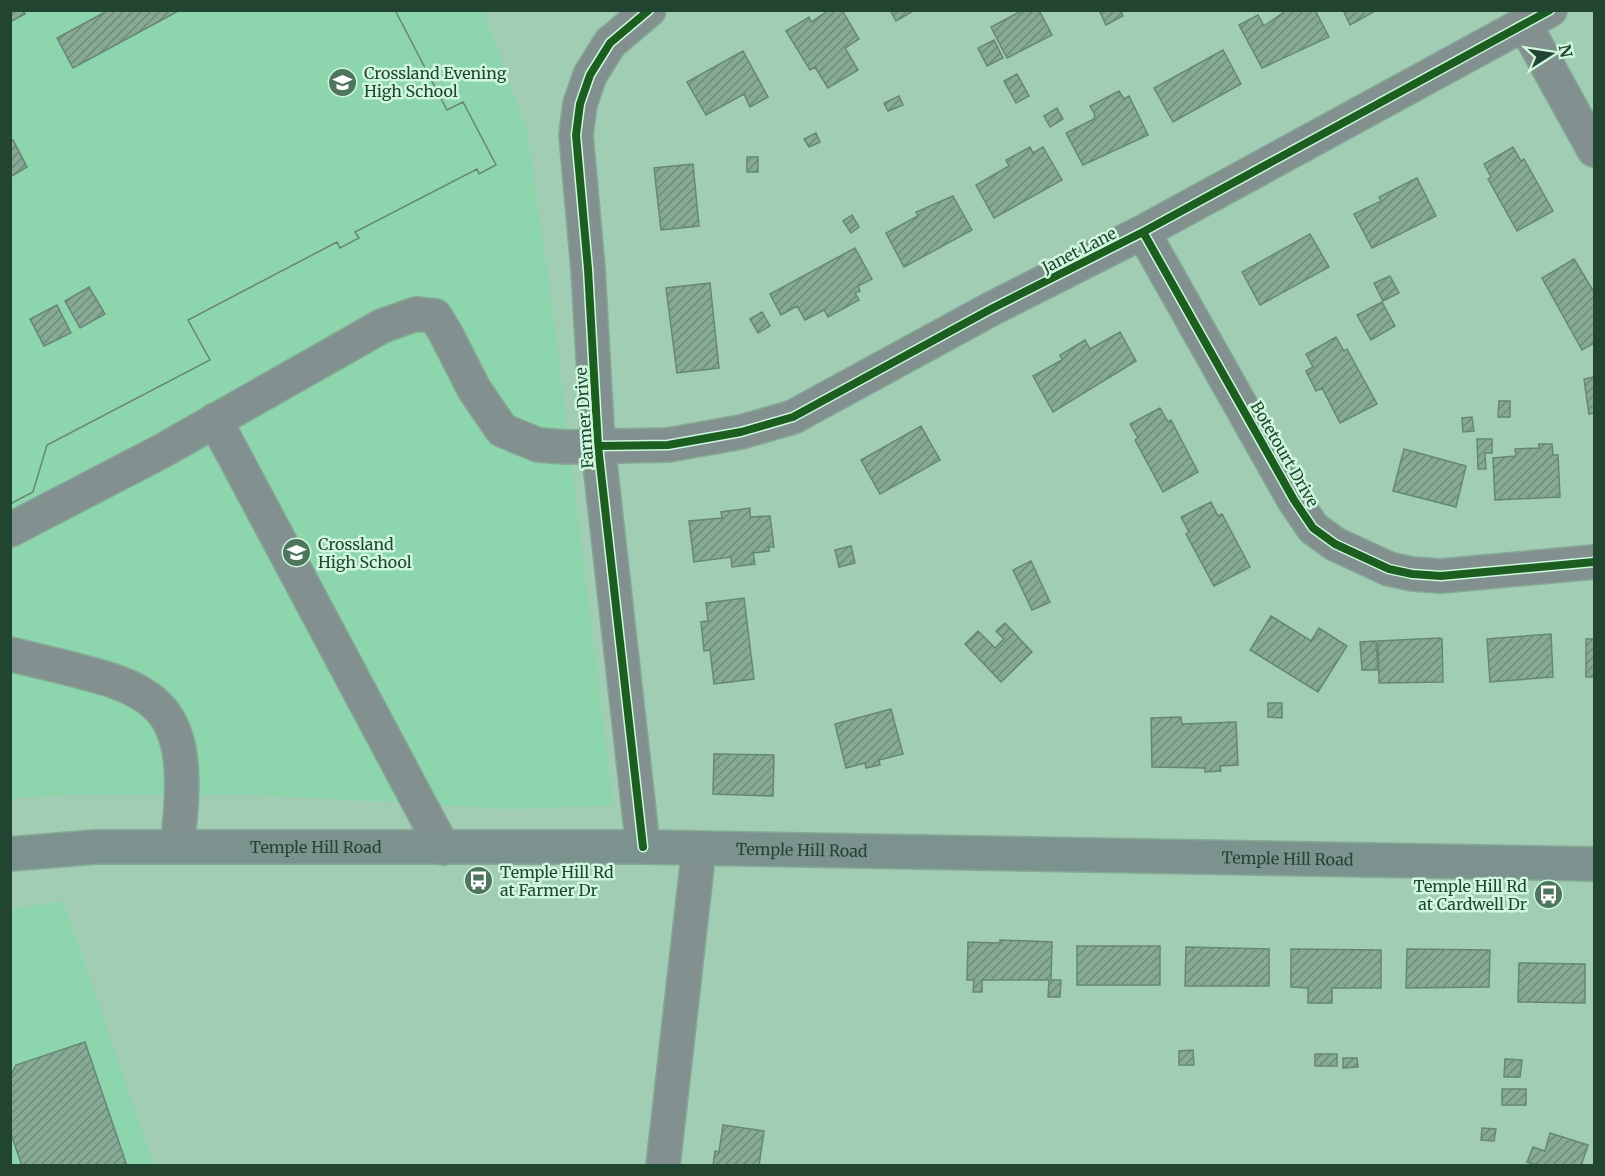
<svg xmlns="http://www.w3.org/2000/svg" width="1605" height="1176" viewBox="0 0 1605 1176" font-family="Merriweather,serif">
  <style>
    .built { fill: #8dd5ac }
    .building { fill: url(#building-hatch); stroke: #668775; stroke-width: 1.5; fill-rule: evenodd }
    .lines { fill: none; stroke-linecap: round; stroke-linejoin: round }
    .minor-casing { stroke: #85a995; stroke-width: 36 }
    .major-casing { stroke: #85a995; stroke-width: 36 }
    .minor { stroke: #829090; stroke-width: 33 }
    .major { stroke: #7c928e; stroke-width: 33 }
    .cycleway-casing { stroke: #cff8de; stroke-width: 11 }
    .cycleway { stroke: #1b5e20; stroke-width: 8 }
    .labels { text-anchor: middle; stroke-width: 5; stroke-linejoin: round; paint-order: stroke }
    .poi-label { font-size: 16px; fill: #224531; stroke: #cff8de; text-anchor: start }
    .street-label { font-size: 16px; fill: #224531; stroke: #cff8de }
  </style>
  <defs>
    <pattern id="building-hatch" width="6" height="6" patternUnits="userSpaceOnUse" patternTransform="scale(1.5)"><rect width="6" height="6" fill="#87aa96"/><path d="M-1 1l2-2M0 6l6-6M5 7l2-2" fill="none" stroke="#6e8c7b"/></pattern>
  </defs>
  <rect width="100%" height="100%" fill="#a0cdb3"/>
  <!-- built -->
  <path class="built" d="M11,11H483L527,130L553,312L613,805L512,809L258,795H70L11,798Z
    M63,901L154,1165L11,1166V910Z"/>
  <!-- building -->
  <path class="building" d="M10,10H395L447,110L463,102L496,165L479,174L477,169L355,232L359,238L340,248L337,242L188,320L210,360L47,445L33,492L10,504Z
    M23,10H109L57,38L73,68L180,10H395L447,110L463,102L496,165L479,174L477,169L355,232L359,238L340,248L337,242L188,320L210,360L47,445L33,492L10,504V177L27,167L13,140L10,141V22L25,14ZM89,287L105,314L80,328L65,301ZM57,305L71,333L44,346L30,319Z
    M829,10H842L859,39L845,48L858,70L828,88L815,67L810,70L786,31L809,17L811,22Z
    M890,10H915L896,21Z
    M1023,10H1039L1052,35L1007,58L991,27Z
    M1099,10H1120L1123,16L1106,25Z
    M1287,10H1315L1329,37L1262,68L1239,25L1258,15L1264,26Z
    M1343,10H1377L1350,25Z
    M994,40L1003,58L987,66L978,48Z
    M1223,50L1241,84L1173,122L1154,88Z
    M743,51L768,97L750,107L744,94L706,115L687,82Z
    M1017,74L1029,96L1016,103L1004,81Z
    M1119,91L1124,99L1129,96L1148,135L1083,165L1066,133L1094,119L1095,115L1090,106Z
    M899,96L903,105L888,111L884,103Z
    M1057,108L1063,119L1050,127L1044,116Z
    M816,133L820,142L809,147L804,139Z
    M1030,147L1033,153L1043,147L1062,180L994,218L976,185L1009,166L1006,160Z
    M1513,147L1521,161L1524,159L1553,211L1517,231L1488,179L1491,177L1484,164Z
    M747,157H758V172H747Z
    M693,164L699,226L661,230L654,168Z
    M1417,178L1436,216L1372,248L1354,214L1381,201L1379,197Z
    M953,196L972,230L904,267L886,233L918,216L916,212Z
    M852,215L859,227L851,233L843,221Z
    M1310,234L1329,267L1260,305L1242,272Z
    M855,248L872,279L858,286L860,291L855,293L859,300L828,317L824,310L805,320L797,306L781,315L770,294Z
    M1574,259L1594,292V343L1582,350L1542,278Z
    M1390,276L1399,293L1383,301L1374,283Z
    M710,283L719,368L677,373L666,288Z
    M1382,302L1395,326L1371,340L1357,315Z
    M762,312L770,326L758,333L750,319Z
    M1120,332L1136,361L1053,412L1033,376L1062,360L1060,355L1085,340L1090,349Z
    M1336,337L1344,351L1347,349L1377,404L1340,423L1322,388L1316,391L1306,371L1313,367L1306,354Z
    M1594,377V413L1589,414L1584,379Z
    M1499,401H1510V417H1498Z
    M1160,408L1168,422L1171,420L1198,472L1163,492L1135,440L1138,438L1130,424Z
    M1472,417L1474,431L1463,432L1462,418Z
    M921,426L940,460L880,494L861,460Z
    M1477,439H1492V453H1485L1486,469H1478Z
    M1539,444H1552L1553,455H1558L1560,497L1495,500L1493,458L1516,456L1515,449L1539,448Z
    M1404,449L1466,466L1456,507L1393,491Z
    M1211,502L1218,516L1222,514L1250,567L1214,586L1186,534L1189,532L1181,517Z
    M750,508V517L770,516L774,547H769V551L753,553L755,564L732,567L731,557L694,562L689,521L722,518L721,512Z
    M851,546L855,563L839,567L835,550Z
    M1031,561L1050,602L1032,610L1013,570Z
    M744,598L754,679L714,684L710,650L704,651L701,622L708,621L706,603Z
    M1271,616L1311,641L1319,628L1347,646L1318,692L1250,650Z
    M1005,623L1032,652L1001,682L965,644L978,631L995,648L1004,639L996,631Z
    M1551,634L1553,677L1490,682L1487,639Z
    M1440,638L1442,639L1443,682L1379,683L1378,641Z
    M1586,639H1594V677H1586Z
    M1376,641L1378,670H1362L1360,642Z
    M1268,703H1282V718L1268,717Z
    M891,709L903,754L879,760L880,765L866,768L865,763L846,768L835,724Z
    M1181,717L1182,724L1236,722L1238,765L1220,766L1221,771L1205,772V768L1152,767L1151,718Z
    M714,754L774,755L773,796L713,794Z
    M1000,940L1052,942L1051,980H1061L1060,997H1048L1049,980H982V992H973L974,980H967L968,942L1000,943Z
    M1077,946H1160V985H1077Z
    M1186,947L1269,949V986H1185Z
    M1291,949L1381,950V988H1332V1003H1308V988L1291,987Z
    M1407,949L1490,950L1489,987L1406,988Z
    M1519,963L1585,964V1003L1518,1002Z
    M85,1042L127,1166H22L10,1131V1077L16,1065Z
    M1193,1050L1194,1065H1179V1051Z
    M1315,1054H1337V1066H1315Z
    M1343,1058H1357L1358,1067L1343,1068Z
    M1505,1059L1522,1060L1520,1077H1504Z
    M1502,1089H1526V1105H1502Z
    M723,1125L764,1131L759,1166H713L715,1151L719,1152Z
    M1482,1128L1496,1129L1494,1141L1481,1140Z
    M1550,1133L1588,1145L1581,1166H1539L1527,1162L1533,1147L1545,1151Z"/>
  <g class="lines">
    <defs>
      <path id="minor" d="M1525,25L1594,150
        M1143,232L1294,500L1313,528L1335,544L1389,569L1412,574L1441,576L1594,562
        M215,420L443,848
        M10,530L162,451L382,326L416,314L435,316L445,332L474,389L502,430L538,445L567,447L668,445L741,432L793,417L991,309L1143,232L1550,10
        M10,654C146,689 199,682 177,846
        M643,847L598,446L588,269L576,135L580,104L590,75L610,43L649,10
        M663,1166L699,848"/>
      <g id="major">
        <path id="s1" d="M10,854L95,847H643L1594,864"/>
      </g>
    </defs>
    <!-- minor casing -->
    <use href="#minor" class="minor-casing"/>
    <!-- major casing -->
    <use href="#major" class="major-casing"/>
    <!-- minor -->
    <use href="#minor" class="minor"/>
    <!-- major -->
    <use href="#major" class="major"/>
    <defs>
      <path id="cycleway" d="M1143,232L1294,500L1313,528L1335,544L1389,569L1412,574L1441,576L1594,562
        M598,446L668,445L741,432L793,417L991,309L1143,232L1550,10
        M643,847L598,446L588,269L576,135L580,104L590,75L610,43L649,10"/>
    </defs>
    <!-- cycleway casing -->
    <use href="#cycleway" class="cycleway-casing"/>
    <!-- cycleway -->
    <use href="#cycleway" class="cycleway"/>
  </g>
  <!-- icons -->
  <defs>
    <symbol id="school-disc" viewBox="-11 -11 22 22"><circle r="9.5" fill="#4e755e" stroke="#cff8de"/><path d="M0-5L7-2L0 1L-7-2ZM-4 1L0 2.5L4 1V4Q0 6-4 4Z" fill="#fff"/></symbol>
    <symbol id="bus-disc" viewBox="-11 -11 22 22"><circle r="9.5" fill="#4e755e" stroke="#cff8de"/><path d="M-5-6H5V4H4V6H2V4H-2V6H-4V4H-5ZM-3.5-4V0h7V-4ZM-3.5 1.2v1.5H-2V1.2ZM2 1.2v1.5H3.5V1.2Z" fill="#fff"/></symbol>
  </defs>
  <g fill-rule="evenodd">
    <use href="#school-disc" x="326" y="66" width="33" height="33"/>
    <use href="#school-disc" x="280" y="536" width="33" height="33"/>
    <use href="#bus-disc" x="462" y="864" width="33" height="33"/>
    <use href="#bus-disc" x="1532" y="878" width="33" height="33"/>
  </g>
  <g class="labels">
    <!-- poi labels -->
    <g class="poi-label">
      <text x="364" y="79">Crossland Evening<tspan x="364" dy="18">High School</tspan></text>
      <text x="318" y="550">Crossland<tspan x="318" dy="18">High School</tspan></text>
      <text x="500" y="878">Temple Hill Rd<tspan x="500" dy="18">at Farmer Dr</tspan></text>
      <text x="1527" y="892" text-anchor="end">Temple Hill Rd<tspan x="1527" dy="18">at Cardwell Dr</tspan></text>
    </g>
    <!-- street labels -->
    <g class="street-label">
      <text transform="translate(1079 250) rotate(-27)" y="6">Janet Lane</text>
      <text transform="translate(584 418) rotate(-94)" y="6">Farmer Drive</text>
      <text transform="translate(1285 454) rotate(60)" y="6">Botetourt Drive</text>
      <text dy="6" stroke="none"><textPath href="#s1" startOffset="306">Temple Hill Road</textPath></text>
      <text dy="6" stroke="none"><textPath href="#s1" startOffset="792">Temple Hill Road</textPath></text>
      <text dy="6" stroke="none"><textPath href="#s1" startOffset="1278">Temple Hill Road</textPath></text>
    </g>
  </g>
  <!-- border -->
  <rect width="1605" height="1176" fill="none" stroke="#224531" stroke-width="24"/>
  <!-- north arrow -->
  <g transform="translate(1551 54) rotate(78)" stroke="#cff8de" stroke-width="4.5" paint-order="stroke">
  <path d="M0-4.5L10 22L0 15L-10 22Z" fill="#224531"/>
  <text y="-9" font-size="16" font-weight="bold" text-anchor="middle" fill="#224531">N</text>
  </g>
</svg>
